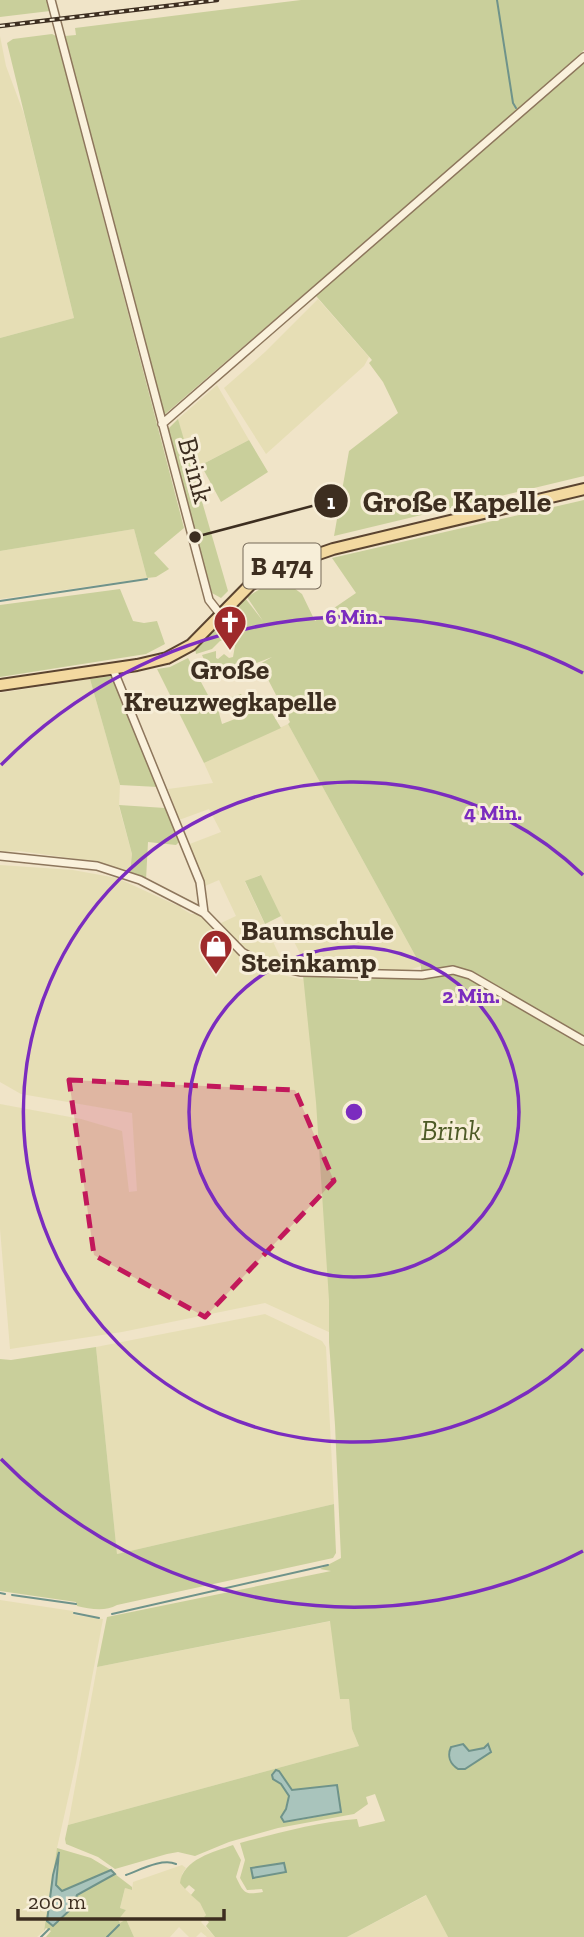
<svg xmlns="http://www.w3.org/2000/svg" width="584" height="1937" viewBox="0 0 584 1937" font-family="'Zilla Slab',serif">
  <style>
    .farmland { fill: #e6deb5 }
    .green { fill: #c9cf9b; fill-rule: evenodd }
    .water { fill: #a9c4bc; stroke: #6f938a; stroke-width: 2 }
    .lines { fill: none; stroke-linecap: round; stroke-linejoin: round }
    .stream { stroke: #6f938a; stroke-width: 2 }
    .street-casing { stroke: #8d765c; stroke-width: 10 }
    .primary-casing { stroke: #5b4430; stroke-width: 14 }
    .street { stroke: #faf1dc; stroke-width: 7 }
    .primary { stroke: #f3d9a0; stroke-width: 10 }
    .rail-casing { stroke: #3d2e20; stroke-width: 4.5 }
    .rail { stroke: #f7eed8; stroke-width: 2; stroke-dasharray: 5; stroke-linecap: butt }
    .marked { fill: #c2185b; fill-opacity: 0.2; stroke: #c2185b; stroke-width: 5; stroke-dasharray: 14 9; stroke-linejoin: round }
    .ring { fill: none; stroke: #7b2cbf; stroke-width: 3.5 }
    .labels { text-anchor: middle; stroke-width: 6; stroke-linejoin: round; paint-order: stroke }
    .shield { fill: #f7eed8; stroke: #756857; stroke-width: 2 }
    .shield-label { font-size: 26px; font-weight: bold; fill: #3d2e20 }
    .street-label { font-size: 28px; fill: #3d2e20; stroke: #f7eed8 }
    .poi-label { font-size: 28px; font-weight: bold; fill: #3d2e20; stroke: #f7eed8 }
    .park-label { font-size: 28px; font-style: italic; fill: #4d5a26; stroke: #f7eed8 }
    .centre { fill: #7b2cbf; stroke: #f7eed8; stroke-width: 3.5 }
    .ring-label { font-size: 21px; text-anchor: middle; font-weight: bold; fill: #7b2cbf; stroke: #f7eed8; stroke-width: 6; stroke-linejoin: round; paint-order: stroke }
    .leader { fill: none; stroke: #3d2e20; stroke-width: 2.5 }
    .callout-dot { fill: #3d2e20; stroke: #f7eed8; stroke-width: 2.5 }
    .mark-label { font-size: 21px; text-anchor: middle; font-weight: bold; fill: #fff }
    .callout-label { font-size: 30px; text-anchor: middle; font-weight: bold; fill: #3d2e20; stroke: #f7eed8; stroke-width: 6; stroke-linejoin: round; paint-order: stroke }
  </style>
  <rect width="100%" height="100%" fill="#f0e4c8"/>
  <!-- farmland -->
  <path class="farmland" d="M0,36L6,66L24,114L74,318L0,338Z
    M318,299L369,357L364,366L266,454L224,388L265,352Z
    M217,385L249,440L191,470L178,419Z
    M134,529L147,578L0,599V551Z
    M90,679L120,785L119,807L132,854L130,873L77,859L19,851L0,852V693Z
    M288,724L421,966L409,970L392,972L308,969L260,875L245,882L283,963L263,958L245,950L221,923L236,916L219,880L205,886L187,845L221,832L209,809L179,820L168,789L213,783L204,763Z
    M0,865L73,870L117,878L176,905L181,906V908L191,914H197L204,919L224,942L226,941L240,956L239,958L248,963L282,975L306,980L326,1211L331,1333L265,1303L122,1332L10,1349L0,1229V1104L81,1119L122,1131L129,1192L137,1191L132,1113L21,1094L0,1082Z
    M265,1314L322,1341L326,1347L334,1504L117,1554L96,1347Z
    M0,1600L73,1611L74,1615L103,1619L76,1763L57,1848L44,1931L37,1937H0Z
    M331,1621L340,1699H349L352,1729L359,1746L68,1825L97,1667Z
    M182,1865L186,1868L182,1874L183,1887L200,1903L206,1915L201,1922L215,1937H207L201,1932L196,1937H189L179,1927L170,1937H134L126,1919L120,1923L117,1920L126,1910L120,1908L125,1888L132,1890L133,1882Z
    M427,1895L448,1937H347Z"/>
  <!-- green -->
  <path class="green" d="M0,0H47L50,11L0,17Z
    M301,0H584V50L579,55L582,63H584V476L334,536L349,451L398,413L383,382L369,363L372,360L310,289L164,415L65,36L76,35L75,28Z
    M52,34L56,36L184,528L154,553L169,569L156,577L147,578L134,529L0,551V338L74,318L7,43L13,39Z
    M178,419L228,591L221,598L212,593L167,430Z
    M249,440L268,472L221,502L201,465Z
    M584,500V1038L455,967L421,971V966L288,724L290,722L260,664L272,657L254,664L210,673L202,655L216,651V658L218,659L224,654L229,658L233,657L235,646L229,640L220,641L212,649L196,654L195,648L214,632L245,598L263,621L247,597L279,577L302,594L315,621L356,593L332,558Z
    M120,589L133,621L144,623L157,621L165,644L146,654L0,677V605Z
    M188,658L208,695L227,699L229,705L218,709L222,724L235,719L238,711L232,697L241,694L244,699L256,696L260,711L269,708L281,728L204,763L157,669L170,667Z
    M113,676L158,787L120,785L90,679Z
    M119,805L165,808L179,842L176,845L148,842L146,880L130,873L132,854Z
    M261,875L281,916L265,924L245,881Z
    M458,972L584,1045V1937H448L426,1895L347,1937H215L206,1926L209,1922L204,1917L206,1915L200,1903L191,1895L195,1890L189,1885L185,1889L180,1883C183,1859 214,1852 233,1845L241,1860L236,1877C244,1894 245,1895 263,1892L262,1889L247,1890L240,1878L245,1860L240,1843C278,1833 317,1822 357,1819L359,1827L385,1821L375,1794L366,1797L368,1804L354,1814L278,1828L229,1842L195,1856L178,1852L167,1854L115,1869L98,1857L66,1844L65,1839L68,1825L359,1746L352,1729L349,1699H340L330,1621L97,1667L107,1617L331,1571L320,1569L341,1558L335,1425L329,1342V1300L316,1102L303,975L353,980ZM275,1770L279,1771L291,1790L337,1785L341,1812L295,1821L284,1813L289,1796L281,1784L273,1779L272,1775Z
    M96,1347L117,1554L334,1504L336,1553L333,1558L117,1605C105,1612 90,1609 77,1606L76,1602L0,1591V1359L11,1360Z
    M57,1848L91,1858L111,1870L62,1891L56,1885L60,1853L58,1855L47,1921L59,1922L71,1909L77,1895L115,1874L132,1887V1890L125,1888L120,1908L126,1910L118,1920L120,1923L126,1919L134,1937H46L51,1931L46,1928L44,1931Z"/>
  <!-- water -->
  <path class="water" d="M463,1744L469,1751L484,1748L488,1744L491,1752L465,1769H458C450,1764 447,1756 451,1747Z
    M276,1770L279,1771L292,1790L337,1785L341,1812L284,1822L281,1817L286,1809L289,1796L281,1784L273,1779L272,1775Z
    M59,1852L56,1885L62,1891L111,1870L115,1874L77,1895L71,1909L53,1926L47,1921L53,1875Z
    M284,1863L286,1872L253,1878L251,1868Z"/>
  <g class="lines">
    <!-- stream -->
    <path class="stream" d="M497,0L513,103L516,108
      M0,601L147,579
      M0,1593L5,1594
      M12,1595L76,1604
      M74,1613L99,1618
      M112,1614L328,1565
      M126,1875C140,1870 162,1858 176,1864
      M41,1937L49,1929
      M107,1937L119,1925"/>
    <defs>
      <path id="street" d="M51,0L209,600L220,614
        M162,424L584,57
        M113,669L200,882L204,913
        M0,856L97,866L140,880L204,913L242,952L261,963L301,972L422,975L453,970L470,975L584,1041"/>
      <path id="primary" d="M0,685L137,665L167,658L191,645L250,585L281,567L333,549L584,489"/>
    </defs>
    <!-- street casing -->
    <use href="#street" class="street-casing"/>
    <!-- primary casing -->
    <use href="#primary" class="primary-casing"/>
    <!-- street -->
    <use href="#street" class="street"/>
    <!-- primary -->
    <use href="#primary" class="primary"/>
    <defs>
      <path id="rail" d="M0,26L217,0"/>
    </defs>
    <!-- rail casing -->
    <use href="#rail" class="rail-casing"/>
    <!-- rail -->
    <use href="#rail" class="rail"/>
  </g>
  <!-- marked area -->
  <path class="marked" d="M69,1080L295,1090L334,1181L205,1317L94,1255Z"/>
  <!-- distance rings -->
  <g class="ring">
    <circle cx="354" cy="1112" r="165"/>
    <path d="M583 1349A330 330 0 1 1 583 875"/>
    <path d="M583 1551A495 495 0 0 1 1 1459M1 765A495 495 0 0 1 583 673"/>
  </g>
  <!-- icons -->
  <defs>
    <symbol id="church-pin" viewBox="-11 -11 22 30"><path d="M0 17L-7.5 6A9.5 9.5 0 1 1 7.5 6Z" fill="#9e2a2b" stroke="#f7eed8"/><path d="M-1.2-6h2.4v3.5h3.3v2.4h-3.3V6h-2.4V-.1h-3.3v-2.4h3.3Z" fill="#fff"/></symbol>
    <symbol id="shop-pin" viewBox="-11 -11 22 30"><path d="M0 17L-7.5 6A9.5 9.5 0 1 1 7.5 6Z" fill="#9e2a2b" stroke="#f7eed8"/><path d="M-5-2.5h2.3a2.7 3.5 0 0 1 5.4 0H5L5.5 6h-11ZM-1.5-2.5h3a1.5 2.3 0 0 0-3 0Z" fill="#fff"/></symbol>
  </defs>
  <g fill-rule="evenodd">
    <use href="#church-pin" x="211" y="603" width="38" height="52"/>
    <use href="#shop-pin" x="197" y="927" width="38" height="52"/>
  </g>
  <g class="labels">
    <!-- shield labels -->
    <rect class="shield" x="243.5" y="543.5" width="77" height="45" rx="5"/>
    <g class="shield-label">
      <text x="282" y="575">B 474</text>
    </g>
    <!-- street labels -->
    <g class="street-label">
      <text transform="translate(196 470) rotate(75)" y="10">Brink</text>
    </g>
    <!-- poi labels -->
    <g class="poi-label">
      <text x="230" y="679">Große<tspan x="230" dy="32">Kreuzwegkapelle</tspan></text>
      <text x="241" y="940" text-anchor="start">Baumschule<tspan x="241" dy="32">Steinkamp</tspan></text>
    </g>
    <!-- park labels -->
    <g class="park-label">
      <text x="451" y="1140">Brink</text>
    </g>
  </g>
  <circle cx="354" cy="1112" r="10" class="centre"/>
  <g class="ring-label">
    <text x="354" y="624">6 Min.</text>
    <text x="493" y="820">4 Min.</text>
    <text x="471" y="1003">2 Min.</text>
  </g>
  <!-- callouts -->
  <path class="leader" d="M195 537L331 501"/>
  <g class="callout-dot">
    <circle cx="195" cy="537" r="7"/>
    <circle cx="331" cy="501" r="18"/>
  </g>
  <g class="mark-label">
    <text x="331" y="509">1</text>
  </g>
  <g class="callout-label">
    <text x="457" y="512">Große Kapelle</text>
  </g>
  <!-- scale -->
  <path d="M18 1909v10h206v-10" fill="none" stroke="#3d2e20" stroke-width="3.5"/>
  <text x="28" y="1909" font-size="21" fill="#3d2e20" stroke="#f7eed8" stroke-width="5" paint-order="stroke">200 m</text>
</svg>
